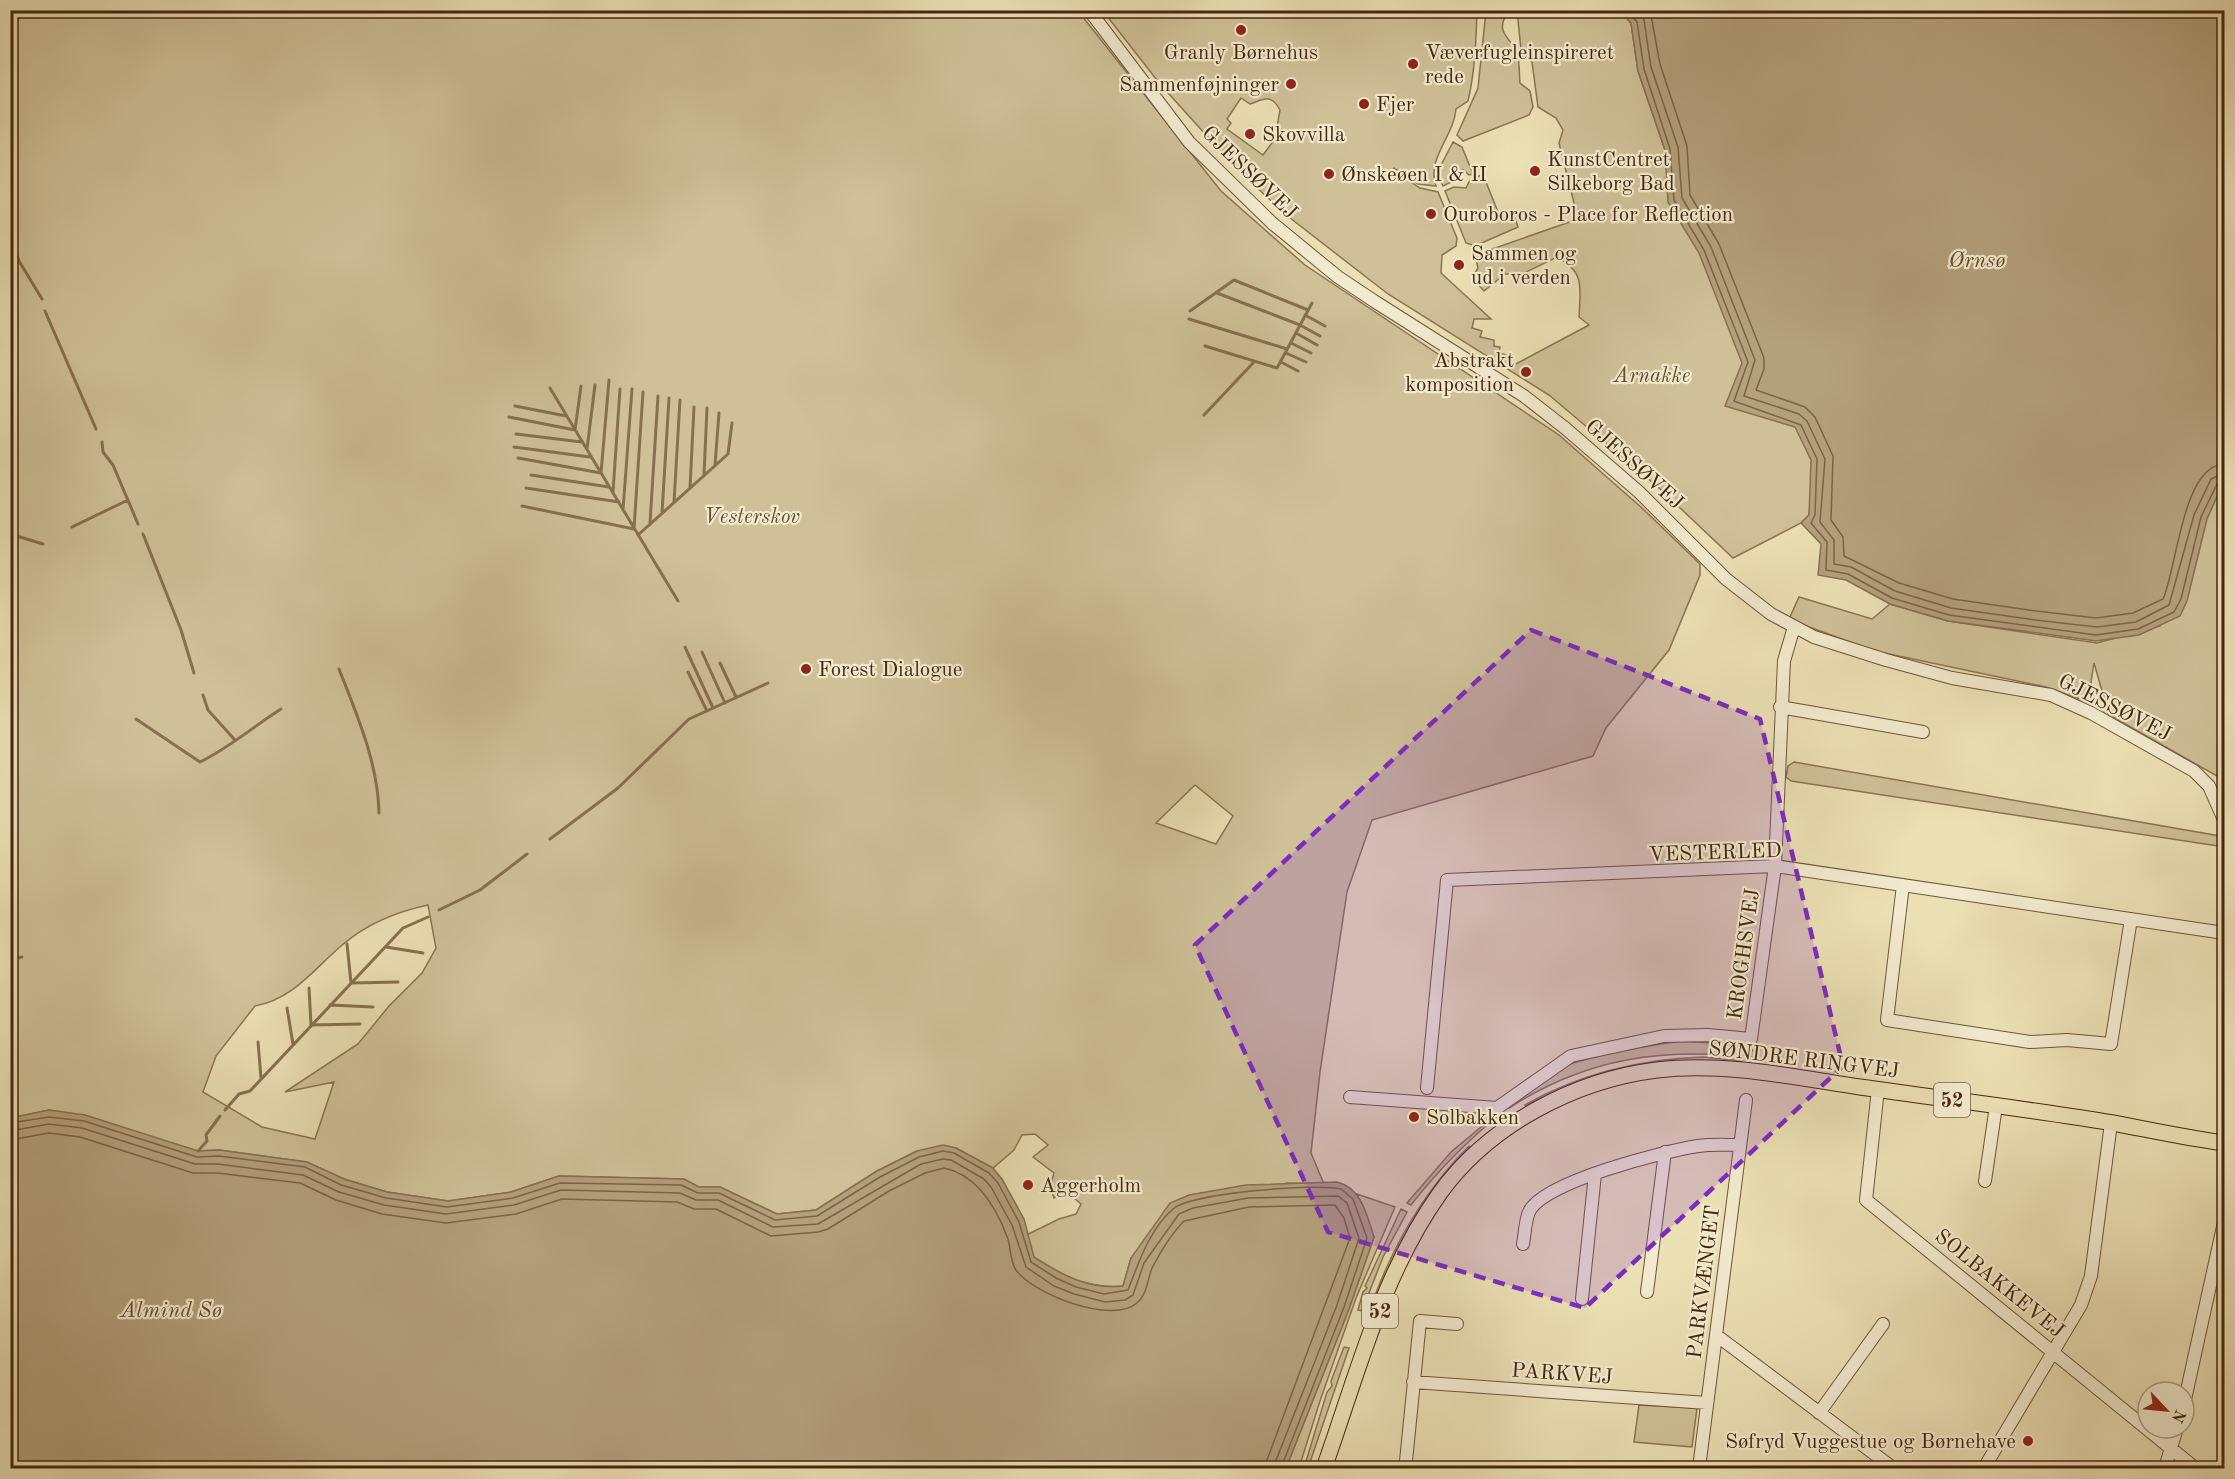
<svg xmlns="http://www.w3.org/2000/svg" width="2235" height="1479" viewBox="0 0 2235 1479" font-family="'Old Standard TT',serif">
  <style>
    .green { fill: #cfc098; stroke: #8a7354; stroke-width: 1.5; fill-rule: evenodd }
    .water { fill: #b3a07c; stroke: #876f50; stroke-width: 1.5 }
    .lines { fill: none; stroke-linecap: round; stroke-linejoin: round }
    .shore { stroke: #7c6346; stroke-width: 1.5 }
    .stream { stroke: #876f50; stroke-width: 3 }
    .minor-casing { stroke: #6f5438; stroke-width: 14 }
    .major-casing { stroke: #46260f; stroke-width: 17 }
    .minor { stroke: #f2eace; stroke-width: 12 }
    .major { stroke: #ebdfb4; stroke-width: 15 }
    .marked { fill: #7b2cbf; fill-opacity: 0.2; stroke: #7b2cbf; stroke-width: 4.5; stroke-dasharray: 12 8; stroke-linejoin: round }
    .poi-dot { fill: #8f2418; stroke: #f2eace; stroke-width: 2 }
    .labels { text-anchor: middle; stroke-width: 4.5; stroke-linejoin: round; paint-order: stroke }
    .shield { fill: #f2eace; stroke: #7a6148; stroke-width: 1.5 }
    .shield-label { font-size: 20px; font-weight: bold; fill: #46260f }
    .poi-label { font-size: 21px; fill: #46260f; stroke: #f2eace; text-anchor: start }
    .street-label { font-size: 21px; fill: #46260f; stroke: #f2eace }
    .park-label { font-size: 21px; font-style: italic; fill: #684c31; stroke: #f2eace }
    .water-label { font-size: 22px; font-style: italic; fill: #674b30; stroke: #f2eace }
  </style>
  <rect width="100%" height="100%" fill="#ebdfb4"/>
  <filter id="stains"><feTurbulence type="fractalNoise" baseFrequency=".00333" numOctaves="4"/><feColorMatrix values="0 0 0 0 .2 0 0 0 0 .09 0 0 0 0 .02 0 0 0 .5 -.17"/></filter>
  <radialGradient id="worn" r=".72"><stop offset=".6" stop-color="#630" stop-opacity="0"/><stop offset="1" stop-color="#630" stop-opacity=".3"/></radialGradient>
  <!-- green -->
  <path class="green" d="M1517,10L1620,11L1631,23L1638,71L1665,150L1814,452L1809,515L1801,523L1733,558L1659,488L1549,395L1388,294L1285,214L1233,165L1160,84L1103,11H1477C1476,42 1475,71 1468,101L1456,109C1454,136 1426,159 1436,186L1418,184L1394,168L1393,170L1420,188L1438,192L1457,238L1456,246L1442,255L1441,273L1491,319H1474L1472,328L1482,331L1480,337L1494,340V346L1500,347L1499,353L1506,355L1514,365L1589,325L1579,317C1580,289 1586,272 1557,257L1522,274H1505L1484,291L1472,278L1478,268L1475,255L1578,219L1559,143L1563,130L1556,118L1538,107L1532,62L1521,50ZM1241,98L1250,104C1263,100 1270,92 1280,110L1277,127L1291,134L1285,140H1274L1263,155L1227,129L1231,123L1227,119Z
    M11,11H1078L1221,191L1305,265L1559,435L1642,508L1700,564V575L1669,650L1606,728L1593,756L1372,820L1347,892L1320,1072L1311,1153L1324,1184L1286,1183L1131,1258L1123,1286C1080,1290 1040,1265 1002,1247L1059,1219L1076,1214L1081,1204L1073,1197L1069,1185L1054,1198L1050,1186L1054,1173L1033,1157L1048,1145L1035,1134L1022,1135L1014,1150L993,1168L956,1148L917,1151L877,1171L816,1210L777,1214L720,1187H699L683,1179L559,1176L511,1192L448,1201L387,1192L344,1179L306,1162L219,1150L198,1151L49,1110L11,1118ZM1195,785L1233,816L1216,844L1156,823ZM428,905L436,948L422,973L389,1006L358,1044L285,1092L334,1082L315,1139L262,1127L203,1092L216,1056L255,1006C293,999 313,970 341,946C366,924 395,912 428,905Z
    M1486,11H1508C1494,35 1510,34 1517,54C1520,62 1519,74 1520,83L1530,91L1533,107L1529,115L1463,141L1457,135L1478,88Z
    M1453,142L1462,147L1473,174L1469,175L1463,170L1452,175L1451,182L1443,186L1437,173Z
    M1481,175L1484,177L1500,217L1513,213L1518,227L1475,246L1466,243L1445,191L1454,187L1466,188L1470,180Z
    M2224,401V780L2104,712L2110,707L2106,705L2094,663L2091,682L2093,698L2085,701L2046,687L1875,651L1801,624L1790,617L1799,597L1872,619L1890,604L1948,621L2097,643L2160,626Z
    M1794,762L2220,836L2222,842L2218,846L1791,781L1786,777L1788,766Z
    M1680,1041L1745,1045L1746,1049L1756,1051L1754,1057C1662,1048 1588,1057 1509,1108L1507,1105L1563,1066L1611,1052Z
    M1703,1057L1742,1061L1739,1064L1695,1062L1527,1108L1525,1105C1581,1073 1639,1059 1703,1057Z
    M1504,1108L1505,1110C1469,1139 1439,1169 1411,1205L1407,1203L1451,1152Z
    M1469,1146L1472,1149C1423,1197 1403,1237 1376,1299L1374,1298C1396,1240 1425,1190 1469,1146Z
    M1357,1194L1395,1207L1356,1298L1320,1401L1299,1468H1286L1349,1309L1374,1237Z
    M1401,1209L1407,1212L1383,1257L1362,1311L1358,1310L1363,1292L1367,1288L1365,1286Z
    M1344,1347L1349,1348L1308,1468H1304L1327,1392L1332,1386L1331,1381Z
    M1639,1405L1697,1408L1692,1447L1634,1442Z"/>
  <!-- water -->
  <path class="water" d="M1620,11H2224V481L2207,519L2187,601L2180,616L2139,635L2096,641L1948,621L1890,604L1846,580L1818,575L1821,544L1801,523L1809,515L1811,460L1795,427L1725,406L1742,363L1699,253L1668,202L1665,150L1638,71L1631,23Z
    M49,1110L85,1115L198,1151L219,1150L307,1162L344,1179L387,1192L448,1201L511,1192L559,1176L684,1179L699,1187H720L777,1214L816,1210L877,1171L917,1151L943,1145L956,1148L993,1168L1002,1179L1024,1219L1034,1257C1062,1275 1089,1290 1123,1286L1131,1258L1170,1203L1189,1195L1246,1185L1337,1182C1362,1188 1367,1216 1374,1237L1349,1309L1286,1468H11V1118Z"/>
  <g class="lines">
    <!-- shore -->
    <path class="shore" d="M1626,10L1637,22L1644,69L1670,149L1674,200L1704,250L1748,362L1734,401L1801,425L1817,459L1815,515L1811,523L1827,542L1826,570L1848,574L1892,598L1949,615L2096,635L2138,629L2174,612L2181,599L2201,517L2217,484L2224,481
      M1637,10L1644,20L1651,67L1678,147L1682,198L1711,247L1755,360L1744,396L1799,414L1807,421L1825,459L1820,522L1834,540V564L1851,567L1895,591L1951,608L2035,620L2097,627L2136,622L2169,605L2194,515L2211,479L2224,473
      M1650,10L1660,64L1687,146L1690,195L1719,244L1764,358V369L1756,390L1805,407L1815,417L1833,456L1831,520L1843,537L1844,556L1899,583L1953,599L2036,611L2096,618L2133,613L2163,599C2177,569 2182,466 2224,464
      M10,1123L49,1117L84,1121L197,1157L219,1156L305,1167L341,1185L386,1198L447,1207L513,1198L560,1183L681,1185L698,1193H719L775,1220L817,1216L880,1177L919,1157L943,1151L954,1153L989,1173L998,1183L1019,1222L1031,1262L1056,1278L1076,1287L1104,1294L1128,1290C1139,1262 1149,1230 1173,1209C1191,1193 1316,1183 1341,1189L1353,1199L1367,1238L1344,1307L1281,1468
      M10,1131L49,1124L82,1128L195,1164H218L303,1175L339,1192L384,1205L446,1214L514,1205L561,1190L680,1193L696,1200H718L773,1227L818,1224L921,1164L943,1159L951,1160L984,1179L991,1187L1012,1225L1026,1267L1054,1286L1074,1294L1105,1302L1125,1300L1133,1295L1144,1263L1179,1214L1193,1208L1248,1198L1338,1196L1347,1203L1359,1238L1337,1305L1273,1468
      M10,1140L49,1133L80,1137L193,1173H218L300,1183L336,1200L382,1214L446,1223L516,1214L562,1199L677,1202L694,1209H716L771,1236L818,1232L828,1229L889,1191L925,1173L944,1168C978,1175 997,1209 1008,1239C1011,1249 1010,1261 1016,1270C1033,1294 1112,1325 1137,1303C1148,1294 1147,1278 1153,1266C1161,1251 1172,1233 1184,1221L1249,1207L1335,1205L1344,1218L1350,1238L1264,1468"/>
    <!-- stream -->
    <path class="stream" d="M1539,14L1546,13
      M10,234L19,261L42,299
      M1217,293L1300,325L1320,336
      M45,311L96,429
      M1190,311L1234,280L1308,310
      M1305,315L1325,326
      M1189,319L1287,349
      M1296,333L1317,345
      M1291,343L1311,353
      M1205,346L1277,368L1312,303
      M1286,353L1306,362
      M1281,362L1298,371
      M550,388L678,601
      M515,406L566,416
      M1204,415L1254,362
      M509,417L575,430L581,386
      M516,434L582,442
      M102,442L103,452L113,465L138,524
      M514,447L590,457
      M587,449L595,385
      M518,458L601,473L609,380
      M715,465L719,413
      M531,475L609,487
      M704,475L707,408
      M526,488L619,502
      M690,488L694,407
      M613,492L620,389
      M674,502L680,400
      M522,506L634,529L643,392
      M623,510L632,389
      M662,513L669,398
      M650,523L658,396
      M72,527L128,500
      M10,534L43,544
      M143,534L181,630L194,673
      M638,535L728,454L732,423
      M685,647L713,708
      M702,652L725,703
      M720,663L736,697
      M339,669C357,715 378,763 379,813
      M688,672L707,711
      M203,695L208,710L234,739
      M136,719L200,762C229,748 254,726 281,709
      M550,839L618,788L689,719L768,683
      M439,910L480,890L527,854
      M347,944L351,983L398,982
      M386,947L423,953
      M10,960L22,957
      M309,988L311,1025L360,1024
      M330,1005L373,1007
      M287,1008L293,1044
      M258,1042L261,1078
      M225,1110L239,1094L250,1091L403,928L428,917
      M198,1151L207,1141L206,1135L220,1116"/>
    <defs>
      <path id="minor" d="M1089,10L1189,142L1272,223L1338,277L1374,301L1524,396L1565,428L1639,492L1726,579L1771,614L1814,637L1886,660L1952,678L2051,695L2091,713L2194,771L2209,786L2224,820
        M1780,707L1923,732
        M1903,885L1887,1020L2030,1042L2067,1040L2111,1044L2131,919
        M1427,1088L1447,880L1775,866L2224,933
        M1878,1089L1866,1200L2195,1468
        M1350,1097L1497,1108L1571,1056L1664,1036L1708,1035L1751,1039L1775,866L1784,661L1794,627
        M1985,1181L1996,1106
        M1523,1244C1525,1234 1525,1221 1529,1212C1542,1182 1665,1151 1698,1146C1712,1144 1726,1145 1740,1145
        M1647,1292L1665,1152
        M1582,1299L1595,1174
        M1716,1335L1893,1468
        M1413,1382L1707,1403
        M2184,1404L2224,1222
        M1819,1413L1883,1324
        M1410,1468L1406,1461L1420,1321L1457,1324
        M1699,1468L1746,1100
        M1984,1468L2081,1305L2091,1276L2111,1123
        M2165,1468L2177,1428"/>
      <path id="major" d="M1324,1468C1357,1376 1382,1274 1440,1193C1489,1125 1575,1080 1657,1070C1724,1062 1794,1077 1860,1087C1944,1099 2029,1109 2113,1123C2150,1130 2187,1138 2224,1143"/>
    </defs>
    <!-- minor casing -->
    <use href="#minor" class="minor-casing"/>
    <!-- major casing -->
    <use href="#major" class="major-casing"/>
    <!-- minor -->
    <use href="#minor" class="minor"/>
    <!-- major -->
    <use href="#major" class="major"/>
  </g>
  <!-- marked area -->
  <path class="marked" d="M1531,630L1760,719L1843,1066L1585,1308L1328,1232L1195,945Z"/>
  <!-- markers -->
  <g class="poi-dot">
    <circle cx="1241" cy="30" r="6"/>
    <circle cx="1413" cy="64" r="6"/>
    <circle cx="1291" cy="84" r="6"/>
    <circle cx="1364" cy="104" r="6"/>
    <circle cx="1250" cy="134" r="6"/>
    <circle cx="1535" cy="171" r="6"/>
    <circle cx="1329" cy="174" r="6"/>
    <circle cx="1431" cy="214" r="6"/>
    <circle cx="1459" cy="265" r="6"/>
    <circle cx="1526" cy="372" r="6"/>
    <circle cx="806" cy="669" r="6"/>
    <circle cx="1414" cy="1117" r="6"/>
    <circle cx="1028" cy="1185" r="6"/>
    <circle cx="2028" cy="1441" r="6"/>
  </g>
  <g class="labels">
    <!-- shield labels -->
    <g class="shield">
      <rect x="1934" y="1083" width="36" height="34" rx="4.5"/>
      <rect x="1362" y="1294" width="36" height="34" rx="4.5"/>
    </g>
    <g class="shield-label">
      <text x="1952" y="1107">52</text>
      <text x="1380" y="1318">52</text>
    </g>
    <!-- poi labels -->
    <g class="poi-label">
      <text x="1241" y="59" text-anchor="middle">Granly Børnehus</text>
      <text x="1425" y="59">Væverfugleinspireret<tspan x="1425" dy="24">rede</tspan></text>
      <text x="1279" y="91" text-anchor="end">Sammenføjninger</text>
      <text x="1376" y="111">Fjer</text>
      <text x="1262" y="141">Skovvilla</text>
      <text x="1547" y="166">KunstCentret<tspan x="1547" dy="24">Silkeborg Bad</tspan></text>
      <text x="1341" y="181">Ønskeøen I &amp; II</text>
      <text x="1443" y="221">Ouroboros - Place for Reflection</text>
      <text x="1471" y="260">Sammen og<tspan x="1471" dy="24">ud i verden</tspan></text>
      <text x="1514" y="367" text-anchor="end">Abstrakt<tspan x="1514" dy="24">komposition</tspan></text>
      <text x="818" y="676">Forest Dialogue</text>
      <text x="1426" y="1124">Solbakken</text>
      <text x="1040" y="1192">Aggerholm</text>
      <text x="2016" y="1448" text-anchor="end">Søfryd Vuggestue og Børnehave</text>
    </g>
    <!-- street labels -->
    <g class="street-label">
      <text transform="translate(1250 172) rotate(44)" y="7">GJESSØVEJ</text>
      <text transform="translate(1635 464) rotate(42)" y="7">GJESSØVEJ</text>
      <text transform="translate(2115 707) rotate(27)" y="7">GJESSØVEJ</text>
      <text transform="translate(1715 852) rotate(-2)" y="7">VESTERLED</text>
      <text transform="translate(1743 954) rotate(-82)" y="7">KROGHSVEJ</text>
      <text transform="translate(1804 1059) rotate(7)" y="7">SØNDRE RINGVEJ</text>
      <text transform="translate(1703 1282) rotate(-83)" y="7">PARKVÆNGET</text>
      <text transform="translate(2000 1283) rotate(39)" y="7">SOLBAKKEVEJ</text>
      <text transform="translate(1562 1373) rotate(4)" y="7">PARKVEJ</text>
    </g>
    <!-- park labels -->
    <g class="park-label">
      <text x="1652" y="382">Arnakke</text>
      <text x="752" y="523">Vesterskov</text>
    </g>
    <!-- water labels -->
    <g class="water-label">
      <text x="1977" y="267">Ørnsø</text>
      <text x="171" y="1317">Almind Sø</text>
    </g>
  </g>
  <!-- margin -->
  <rect width="2235" height="1479" fill="none" stroke="#ebdfb4" stroke-width="36"/>
  <rect x="12" y="12" width="2211" height="1455" fill="none" stroke="#46260f" stroke-width="3"/>
  <rect x="18" y="18" width="2199" height="1443" fill="none" stroke="#46260f" stroke-width="1.5"/>
  <!-- north arrow -->
  <g transform="translate(2166 1410) rotate(116)"><circle r="28" fill="#f2eace" stroke="#ad9c82" stroke-width="1.5"/>
  <path d="M0-4.5L10 22L0 15L-10 22Z" fill="#8f2418"/>
  <text y="-9" font-size="16" font-weight="bold" text-anchor="middle" fill="#46260f">N</text>
  </g>
  <rect width="100%" height="100%" filter="url(#stains)"/>
  <rect width="100%" height="100%" fill="url(#worn)"/>
</svg>
